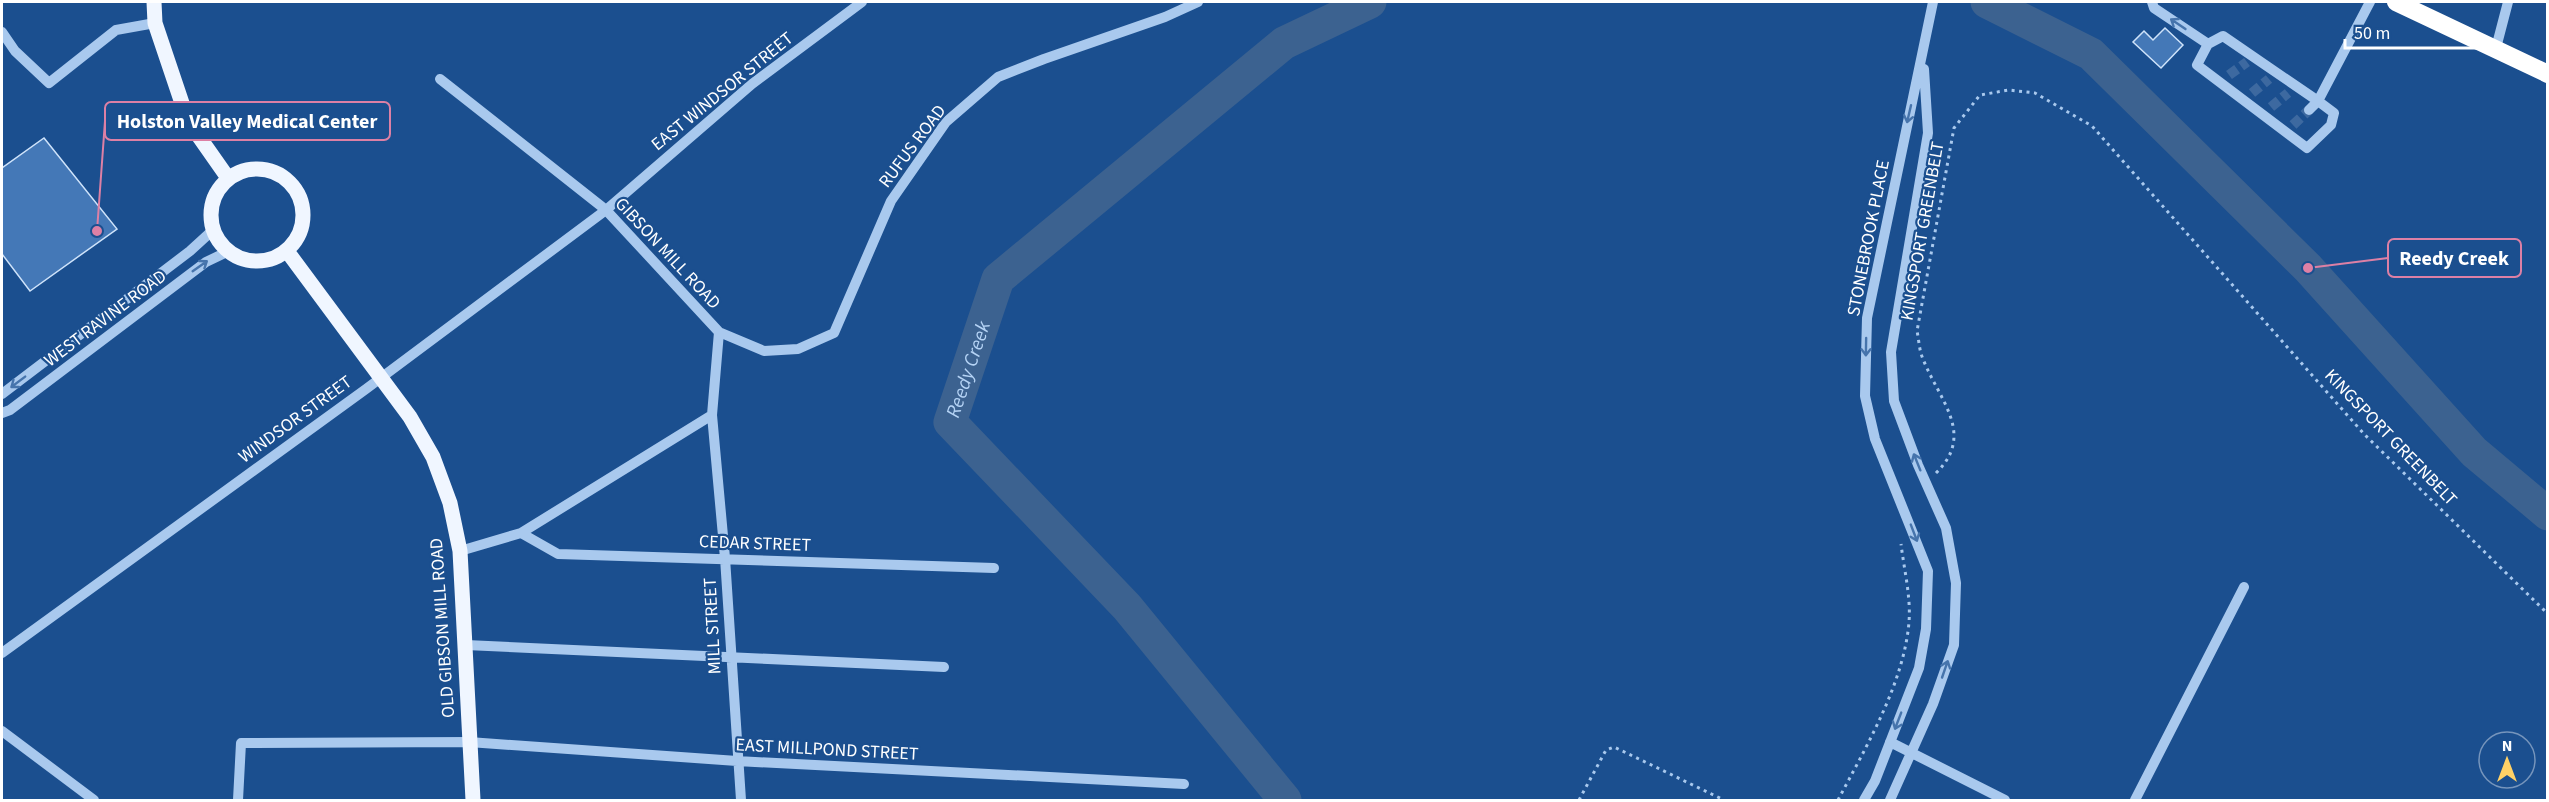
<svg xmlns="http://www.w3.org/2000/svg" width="2549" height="802" viewBox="0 0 2549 802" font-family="'Source Sans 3',sans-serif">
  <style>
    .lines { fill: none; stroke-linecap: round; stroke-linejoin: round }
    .river { stroke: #3c6290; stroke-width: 33 }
    .building { fill: #4478b7; stroke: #cfe3fa; stroke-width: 1.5 }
    .minor-tunnel { stroke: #3d69a0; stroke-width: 10; stroke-dasharray: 10 5; stroke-linecap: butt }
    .path { stroke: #a9c9ee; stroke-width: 3; stroke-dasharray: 3 4.5; stroke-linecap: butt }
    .minor { stroke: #a9c9ee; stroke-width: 10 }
    .major { stroke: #f0f6ff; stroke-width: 15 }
    .highway { stroke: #fff; stroke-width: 18 }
    .oneway { stroke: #4674ac }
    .labels { text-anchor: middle; stroke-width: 4.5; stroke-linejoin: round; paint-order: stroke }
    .street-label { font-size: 18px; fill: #fff; stroke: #1b4f8f }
    .water-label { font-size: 20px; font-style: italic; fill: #b5d3f5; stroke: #1b4f8f }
    .leader { fill: none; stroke: #dd80a5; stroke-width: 2 }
    .callout-dot { fill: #dd80a5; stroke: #1b4f8f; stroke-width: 2 }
    .callout { fill: #1b4f8f; stroke: #dd80a5; stroke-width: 2 }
    .callout-label { font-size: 20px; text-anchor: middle; font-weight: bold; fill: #fff }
  </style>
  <rect width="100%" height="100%" fill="#1b4f8f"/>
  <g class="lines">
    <!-- river -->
    <g class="river">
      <path d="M1987,2L2091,54L2308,268L2474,452L2548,514"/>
      <path id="s1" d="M1285,800L1127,607L950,422L998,279L1284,43L1370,2"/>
    </g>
  </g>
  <!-- building -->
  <path class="building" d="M2165,28L2183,45L2161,68L2133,42L2144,31L2153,40Z
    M44,138L117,229L30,291L2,254V168Z"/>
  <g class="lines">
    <!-- minor-tunnel -->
    <path class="minor-tunnel" d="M2229,75L2247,62
      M2252,93L2269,79
      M2271,107L2288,93
      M2293,125L2309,110"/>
    <!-- path -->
    <path class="path" d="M1936,473C1976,434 1939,400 1923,359C1919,350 1919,340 1917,331L1954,128L1980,95L2009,90L2035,93L2092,126L2364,434L2548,614
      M1579,800L1606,750L1614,747L1724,800
      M1838,800C1866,747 1904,683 1909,622C1911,597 1904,569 1901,544"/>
    <!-- minor -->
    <path class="minor" d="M2152,2L2154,8L2208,44
      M2,32L15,51L49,83L116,30L155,23
      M2496,48L2508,2
      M440,79L606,210L719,332L712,415L521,533L460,551
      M2309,110L2318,101L2223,36L2208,44L2197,65L2307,148L2331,125L2334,113L2318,101L2370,2
      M719,332L764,351L798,349L834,333L891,201L946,122L998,77L1044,59L1165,17L1198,2
      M2,394L190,251L213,230
      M2,413L10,410L206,262L229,251
      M712,415L725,558L741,800
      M521,533L558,554L994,568
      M466,645L944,667
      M2,653L366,389L606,210L752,84L862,2
      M2,731L94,800
      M1890,742L2005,800
      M238,800L241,743L469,742L737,761L1184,784
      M1864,800L1875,781L1919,668L1926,629L1928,571L1875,439L1865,396L1867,318L1933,2
      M1890,800L1933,704L1954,645L1956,583L1946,528L1918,465L1894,401L1891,352L1928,133L1924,69
      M2135,800L2244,587"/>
    <!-- major -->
    <path class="major" d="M154,2L155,23L188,121L228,178
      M211 215a46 46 0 1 1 92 0a46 46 0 1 1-92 0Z
      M287,251L410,417L433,457L450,503L460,551L473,800"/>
    <!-- highway -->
    <path class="highway" d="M2396,2L2548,74"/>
  </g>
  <!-- one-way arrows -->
  <defs><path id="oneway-shaft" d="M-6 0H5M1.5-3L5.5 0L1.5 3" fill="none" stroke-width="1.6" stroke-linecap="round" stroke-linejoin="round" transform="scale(1.5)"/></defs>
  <g class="oneway">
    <use href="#oneway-shaft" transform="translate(2178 24) rotate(-146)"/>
    <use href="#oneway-shaft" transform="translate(1909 114) rotate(103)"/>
    <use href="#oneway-shaft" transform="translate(200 266) rotate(-35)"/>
    <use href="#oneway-shaft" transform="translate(1866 347) rotate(91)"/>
    <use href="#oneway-shaft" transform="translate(18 382) rotate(143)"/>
    <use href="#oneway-shaft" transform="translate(1917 462) rotate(-112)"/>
    <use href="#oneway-shaft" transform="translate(1914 533) rotate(69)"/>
    <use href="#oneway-shaft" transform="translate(1945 669) rotate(-71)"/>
    <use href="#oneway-shaft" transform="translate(1898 721) rotate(111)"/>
  </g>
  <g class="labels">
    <!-- street labels -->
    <g class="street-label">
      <text transform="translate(722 91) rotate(-39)" y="6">EAST WINDSOR STREET</text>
      <text transform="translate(912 146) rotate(-53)" y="6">RUFUS ROAD</text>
      <text transform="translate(1922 231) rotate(-80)" y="6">KINGSPORT GREENBELT</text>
      <text transform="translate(1868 238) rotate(-79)" y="6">STONEBROOK PLACE</text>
      <text transform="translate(668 253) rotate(47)" y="6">GIBSON MILL ROAD</text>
      <text transform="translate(105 318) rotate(-37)" y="6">WEST RAVINE ROAD</text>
      <text transform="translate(295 419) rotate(-36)" y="6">WINDSOR STREET</text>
      <text transform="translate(2391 437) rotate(46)" y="6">KINGSPORT GREENBELT</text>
      <text transform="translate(755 543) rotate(2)" y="6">CEDAR STREET</text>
      <text transform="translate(712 626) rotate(-93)" y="6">MILL STREET</text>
      <text transform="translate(442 628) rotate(-94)" y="6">OLD GIBSON MILL ROAD</text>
      <text transform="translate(827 749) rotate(3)" y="6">EAST MILLPOND STREET</text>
    </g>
    <!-- water labels -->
    <g class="water-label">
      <text dy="7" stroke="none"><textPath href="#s1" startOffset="561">Reedy Creek</textPath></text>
    </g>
  </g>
  <!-- callouts -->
  <path class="leader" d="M97 231L105 121M2308 268L2388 258"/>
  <g class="callout-dot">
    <circle cx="97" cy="231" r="6"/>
    <circle cx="2308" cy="268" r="6"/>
  </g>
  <g class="callout">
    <rect x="105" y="102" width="285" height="38" rx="6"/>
    <rect x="2388" y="239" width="133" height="38" rx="6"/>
  </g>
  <g class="callout-label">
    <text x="247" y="128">Holston Valley Medical Center</text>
    <text x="2454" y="265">Reedy Creek</text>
  </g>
  <!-- border -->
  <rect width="2549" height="802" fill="none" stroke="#ffffff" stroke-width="6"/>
  <!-- north arrow -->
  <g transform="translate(2507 760)"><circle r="28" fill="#1b4f8f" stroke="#7695bc" stroke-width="1.5"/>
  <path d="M0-4.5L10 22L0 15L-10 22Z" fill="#ffd166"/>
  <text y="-9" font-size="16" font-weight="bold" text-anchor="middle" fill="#ffffff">N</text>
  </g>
  <!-- scale -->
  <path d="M2345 39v9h136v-9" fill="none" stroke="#ffffff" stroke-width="3"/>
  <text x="2354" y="39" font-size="18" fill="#ffffff" stroke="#1b4f8f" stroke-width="4.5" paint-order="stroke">50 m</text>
</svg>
